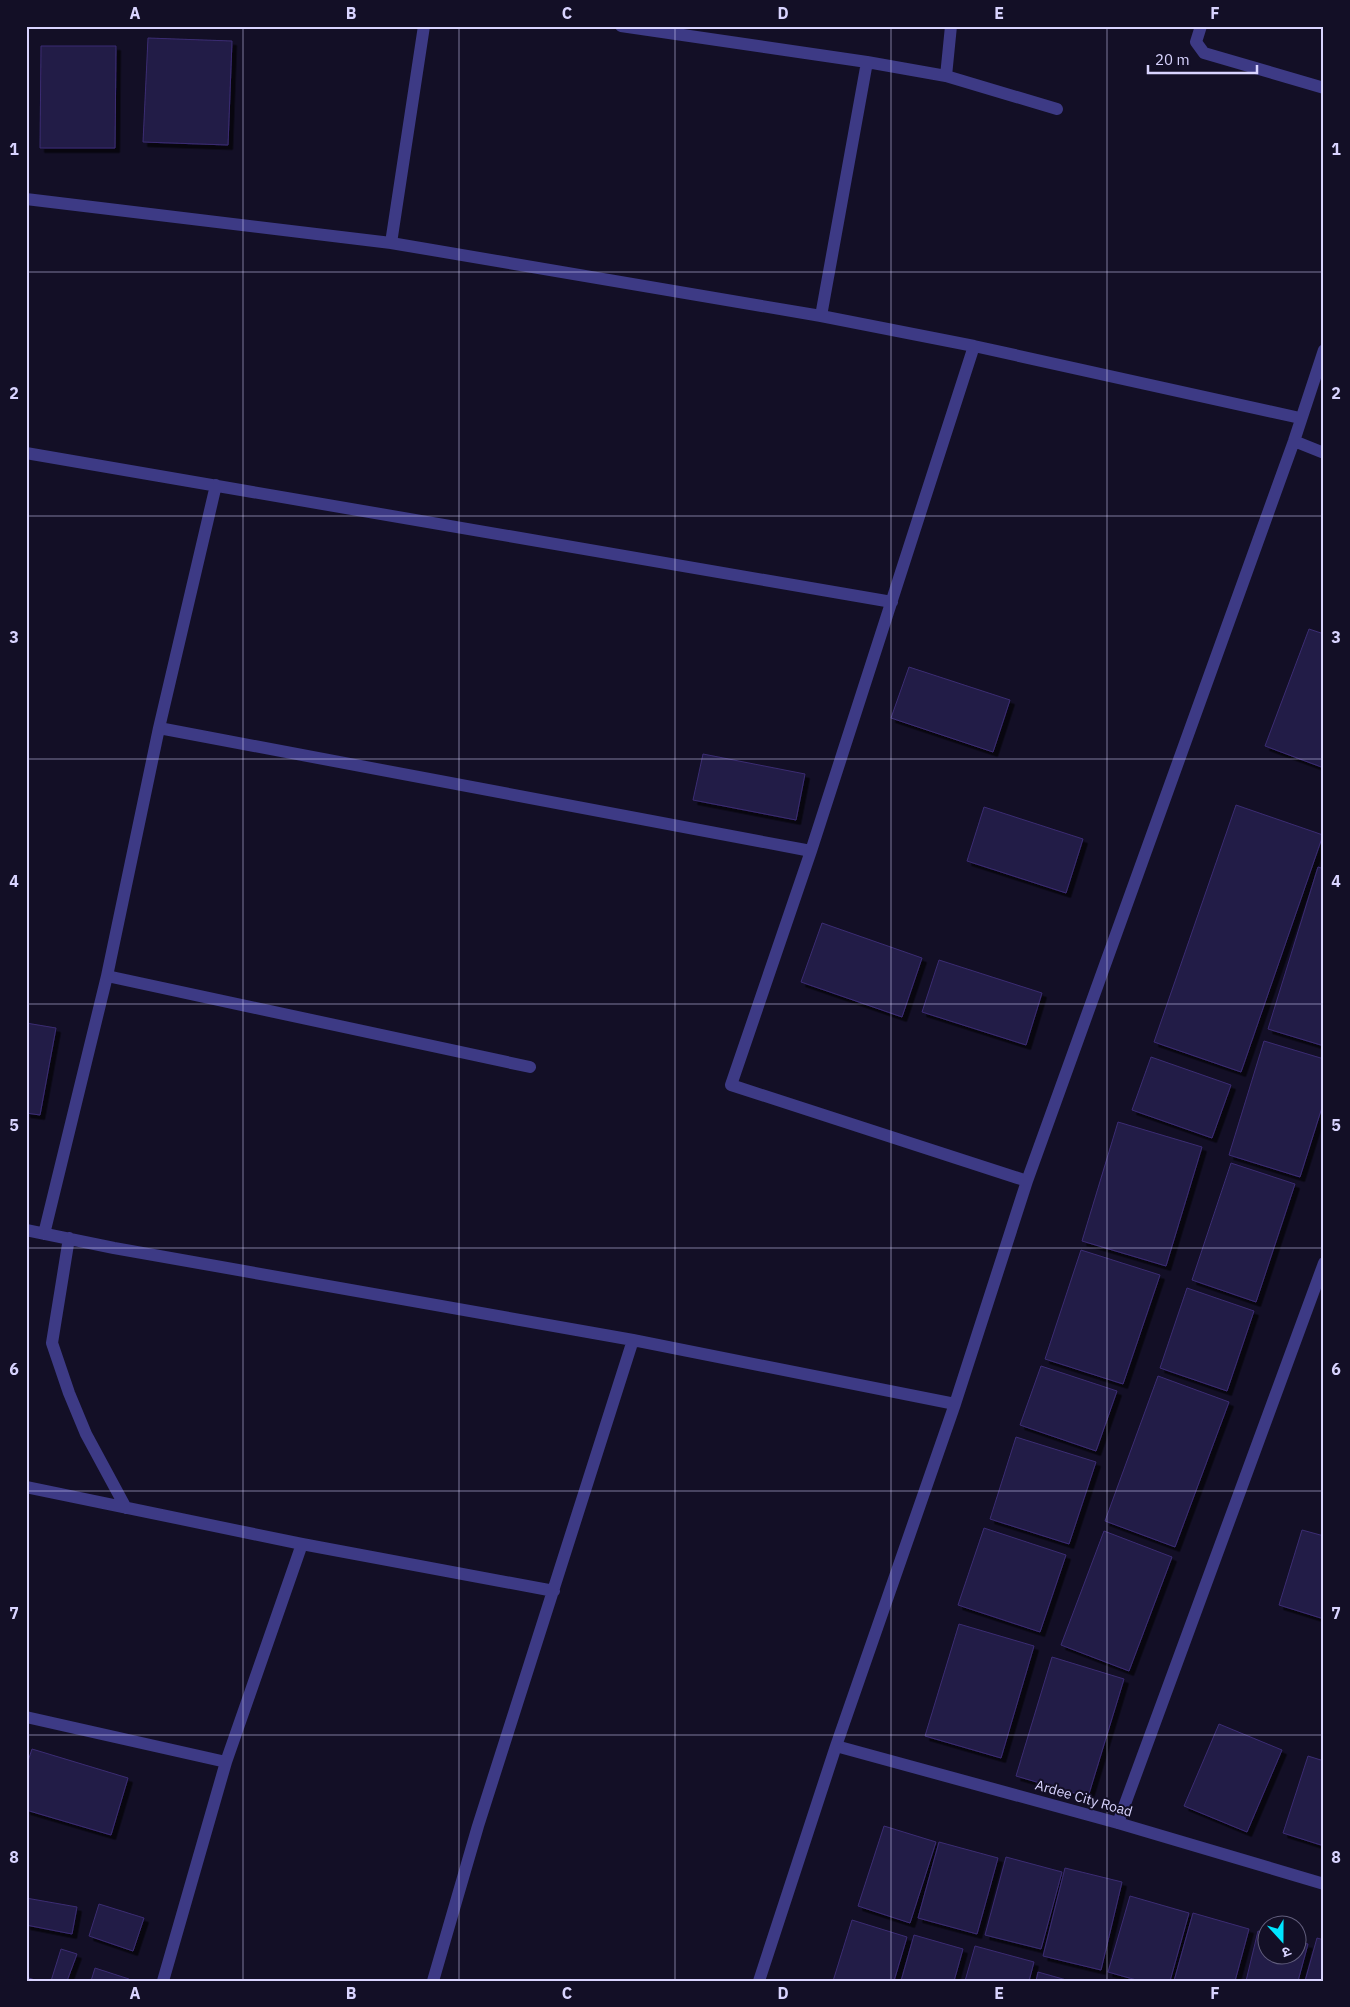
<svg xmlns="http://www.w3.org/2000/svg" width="1350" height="2007" viewBox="0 0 1350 2007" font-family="'IBM Plex Sans','Noto Sans Devanagari',sans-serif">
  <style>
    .building { fill: #241b47; stroke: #3b2d73; filter: url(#shadow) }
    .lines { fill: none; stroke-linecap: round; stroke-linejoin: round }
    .minor { stroke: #3d3a85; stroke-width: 12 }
    .grid { fill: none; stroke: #d9d4ff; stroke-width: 1; stroke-opacity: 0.55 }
    .labels { text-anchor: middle; stroke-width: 4; stroke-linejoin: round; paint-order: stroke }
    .street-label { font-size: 14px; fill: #d9d4ff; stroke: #130f26 }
    .neatline { fill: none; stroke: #d9d4ff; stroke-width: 2 }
    .grid-label { font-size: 16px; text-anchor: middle; font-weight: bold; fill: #d9d4ff }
  </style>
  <defs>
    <filter id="shadow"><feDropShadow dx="4.5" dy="4.5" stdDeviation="0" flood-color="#0009"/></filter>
  </defs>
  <rect width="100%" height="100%" fill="#130f26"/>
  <!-- building -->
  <path class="building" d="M148,38L232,41L228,145L143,142Z
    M41,46H116L115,148H40Z
    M1309,629L1324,634V768L1265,746Z
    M909,667L1010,700L993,752L891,718Z
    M703,754L805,774L796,820L693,800Z
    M1236,805L1323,835L1241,1072L1154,1042Z
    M984,807L1083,839L1066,893L967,861Z
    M1318,867L1324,869V1046L1268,1029Z
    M822,923L922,958L902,1017L801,982Z
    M939,960L1042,993L1026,1045L922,1012Z
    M26,1023L56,1028L40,1115L26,1113Z
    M1264,1041L1324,1059V1101L1300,1177L1229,1155Z
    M1151,1057L1231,1085L1212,1138L1132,1110Z
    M1118,1122L1202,1147L1166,1266L1082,1241Z
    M1231,1163L1295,1184L1256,1302L1192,1280Z
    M1081,1250L1160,1275L1123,1384L1045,1359Z
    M1187,1288L1254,1311L1227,1391L1160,1368Z
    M1041,1366L1117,1391L1096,1451L1020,1425Z
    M1158,1376L1229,1402L1175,1547L1105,1521Z
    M1016,1437L1096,1462L1069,1544L990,1519Z
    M984,1528L1066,1555L1040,1632L958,1605Z
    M1302,1530L1324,1536V1619L1279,1605Z
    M1104,1531L1172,1557L1129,1671L1061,1645Z
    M959,1624L1034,1646L1001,1758L925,1736Z
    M1052,1657L1124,1679L1088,1797L1016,1776Z
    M1219,1724L1282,1750L1247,1832L1184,1806Z
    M32,1749L128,1778L111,1835L26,1810V1767Z
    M1308,1756L1324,1761V1846L1283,1833Z
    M884,1826L936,1842L910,1923L858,1906Z
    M939,1842L998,1858L977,1934L918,1918Z
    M1006,1857L1062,1872L1041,1949L985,1935Z
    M1065,1868L1122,1882L1101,1970L1043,1956Z
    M1130,1896L1189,1913L1170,1981H1140L1108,1972Z
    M26,1898L77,1907L72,1934L26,1925Z
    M99,1904L144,1918L133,1951L89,1936Z
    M1193,1913L1249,1929L1235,1981H1174Z
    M852,1920L907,1937L894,1981H833Z
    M1258,1931L1268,1934V1954H1298V1942L1308,1944L1298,1981H1246Z
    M914,1935L963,1949L954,1981H901Z
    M1317,1938L1324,1940V1981H1305Z
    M975,1946L1034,1962L1029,1981H965Z
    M61,1949L77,1954L67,1981H51Z
    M95,1968L129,1979L128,1981H91Z
    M1038,1972L1070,1981H1036Z
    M26,1977L38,1981H26Z"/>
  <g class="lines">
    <!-- minor -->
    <path class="minor" d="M621,26L867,62
      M1201,26L1196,42L1204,53L1324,88
      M946,76L951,26
      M26,199L391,243L821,316L974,346L1300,418
      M391,243L424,26
      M821,316L867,62L946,76L1057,109
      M974,346L811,851L731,1085L1027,1181
      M1294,441L1324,453
      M26,453L892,602
      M159,728L811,851
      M107,976L530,1067
      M26,1230L114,1248L633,1340L955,1404
      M44,1234L107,976L159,728L216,485
      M69,1238L52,1343L69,1393L86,1434L126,1508
      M26,1487L302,1544L554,1591
      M26,1717L226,1762
      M836,1746L1118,1823L1324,1884
      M1118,1823L1324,1263
      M163,1981L226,1762L302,1544
      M433,1981L478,1826L633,1340
      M759,1981L836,1746L955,1404L1027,1181L1294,441L1324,350"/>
  </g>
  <!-- grid -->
  <path class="grid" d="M243,26V1981M459,26V1981M675,26V1981M891,26V1981M1107,26V1981M26,272H1324M26,516H1324M26,759H1324M26,1004H1324M26,1248H1324M26,1491H1324M26,1735H1324"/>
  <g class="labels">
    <!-- street labels -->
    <g class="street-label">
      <text transform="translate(1084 1798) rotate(16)" y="5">Ardee City Road</text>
    </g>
  </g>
  <!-- border -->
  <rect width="1350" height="2007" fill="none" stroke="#130f26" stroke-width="55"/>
  <!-- north arrow -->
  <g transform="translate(1282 1940) rotate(159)"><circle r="24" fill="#130f26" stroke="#625e7d"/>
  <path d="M0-4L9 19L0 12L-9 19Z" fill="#00e5ff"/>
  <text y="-8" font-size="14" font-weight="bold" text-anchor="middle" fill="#d9d4ff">उ</text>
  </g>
  <!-- scale -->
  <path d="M1148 65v8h109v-8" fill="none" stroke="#d9d4ff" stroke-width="2.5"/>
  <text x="1155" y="65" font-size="15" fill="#d9d4ff" stroke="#130f26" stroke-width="4" paint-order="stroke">20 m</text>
  <rect x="28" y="28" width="1294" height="1952" class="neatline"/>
  <g class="grid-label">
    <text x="135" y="19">A</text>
    <text x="351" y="19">B</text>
    <text x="567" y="19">C</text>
    <text x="783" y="19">D</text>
    <text x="999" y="19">E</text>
    <text x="1215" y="19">F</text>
    <text x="14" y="155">1</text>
    <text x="1336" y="155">1</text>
    <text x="14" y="399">2</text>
    <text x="1336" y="399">2</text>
    <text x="14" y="643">3</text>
    <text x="1336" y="643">3</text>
    <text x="14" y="887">4</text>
    <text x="1336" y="887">4</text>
    <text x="14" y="1131">5</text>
    <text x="1336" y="1131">5</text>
    <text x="14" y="1375">6</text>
    <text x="1336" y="1375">6</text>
    <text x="14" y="1619">7</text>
    <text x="1336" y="1619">7</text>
    <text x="14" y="1863">8</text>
    <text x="1336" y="1863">8</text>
    <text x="135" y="1999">A</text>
    <text x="351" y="1999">B</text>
    <text x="567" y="1999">C</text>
    <text x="783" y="1999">D</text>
    <text x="999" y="1999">E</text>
    <text x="1215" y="1999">F</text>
  </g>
</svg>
